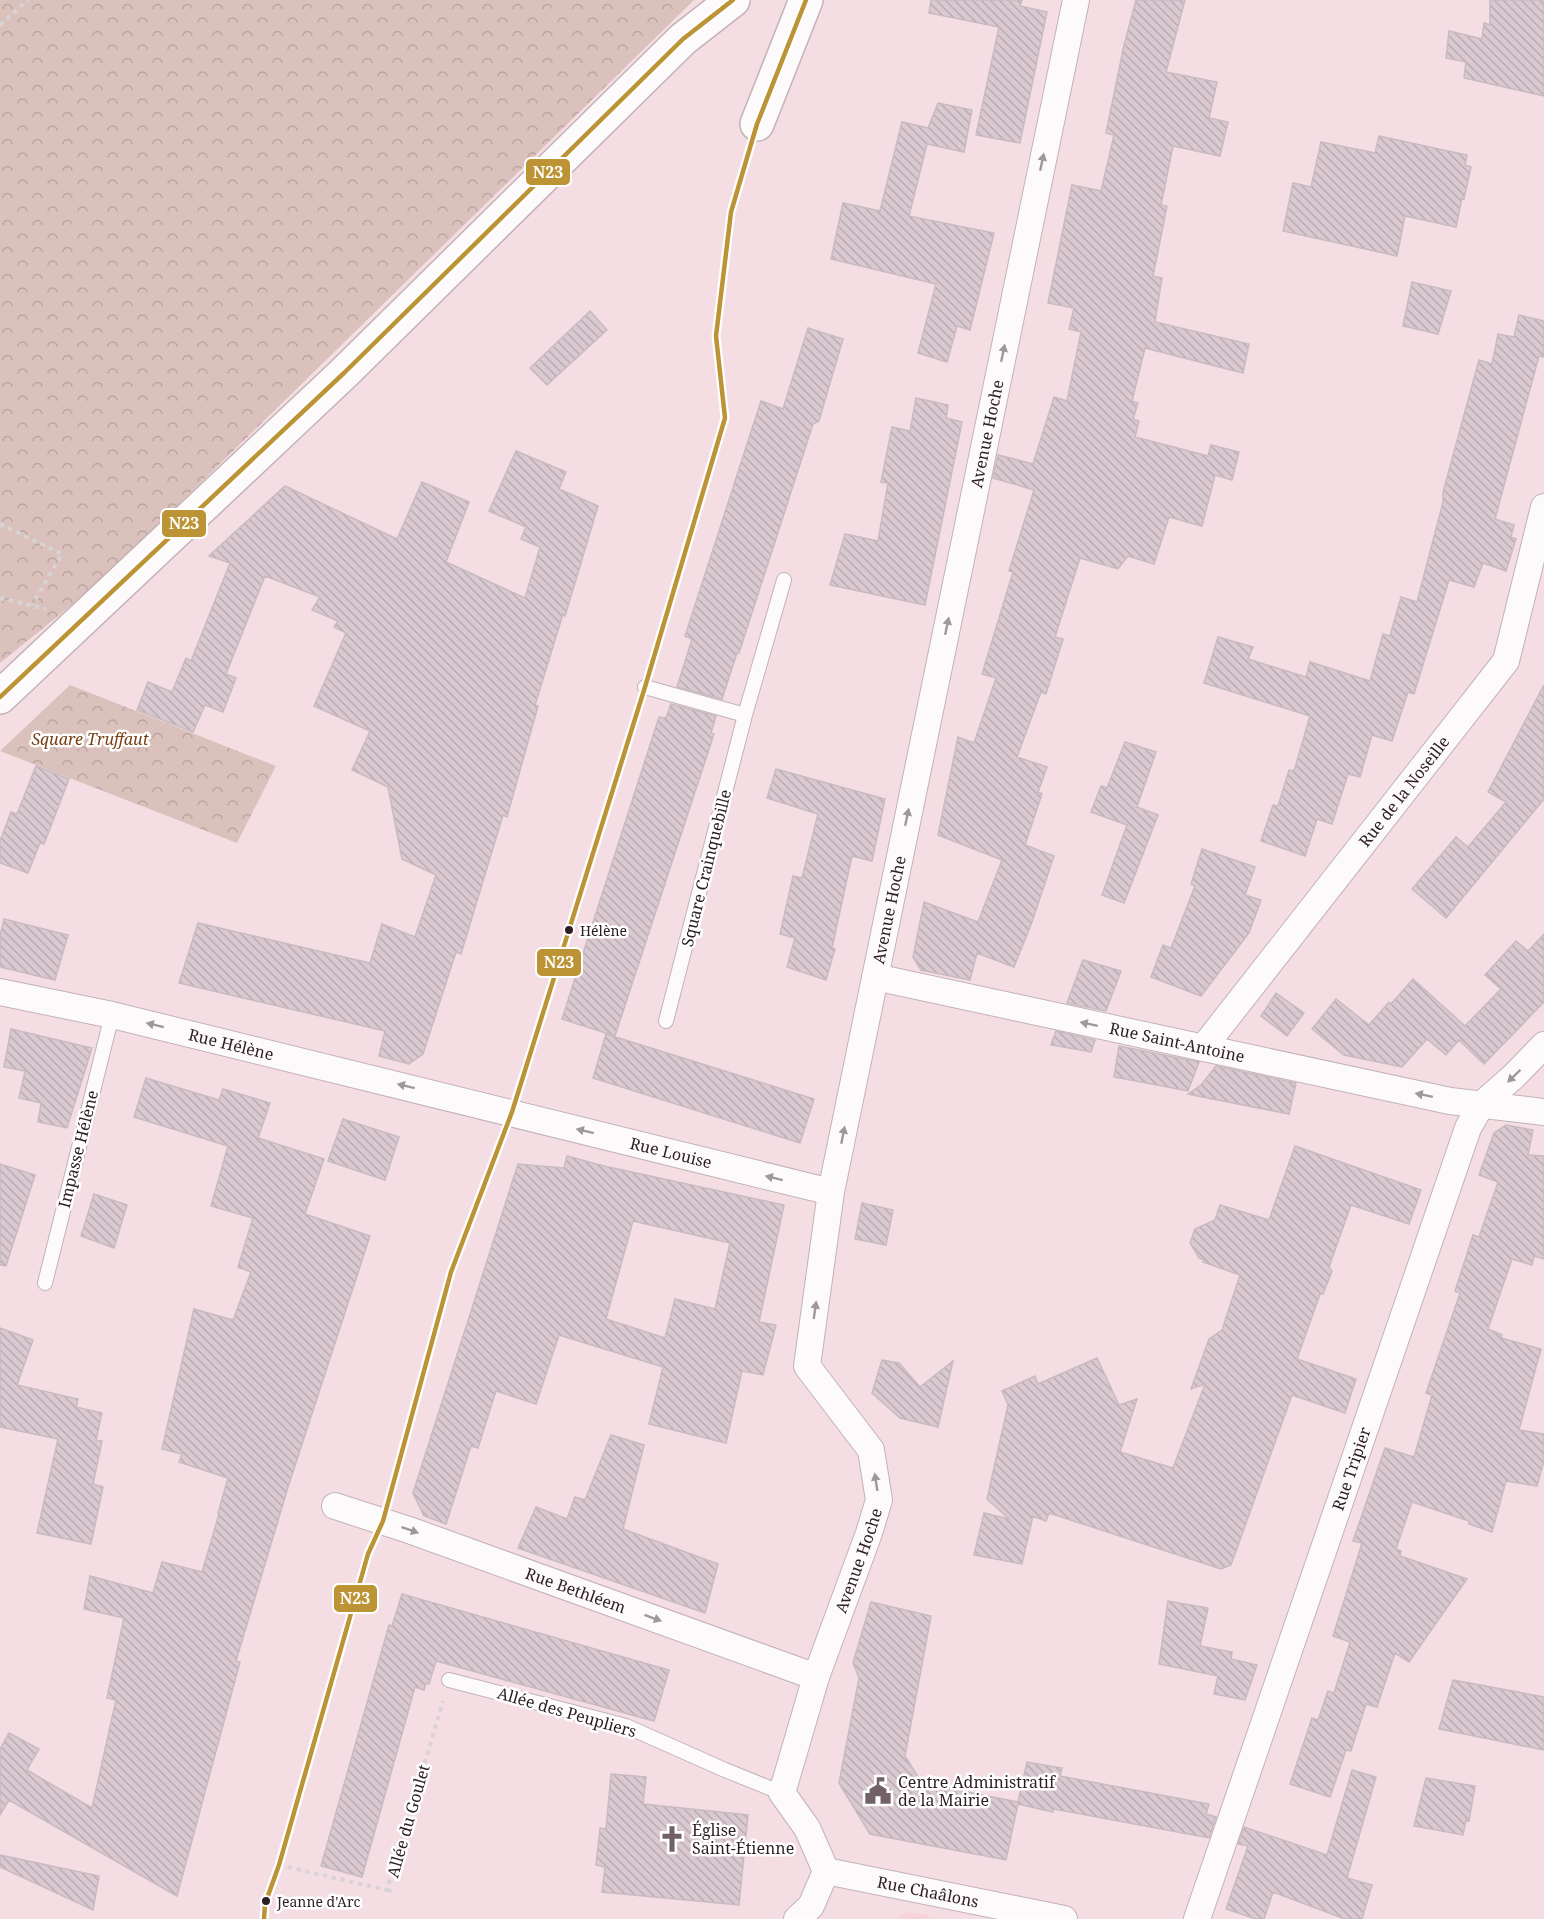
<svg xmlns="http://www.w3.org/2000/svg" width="1544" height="1919" viewBox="0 0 1544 1919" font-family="'Noto Serif',serif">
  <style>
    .built { fill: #f7d2dc }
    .forest { fill: url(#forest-crowns) }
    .building { fill: url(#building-back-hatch); stroke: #c9bac1; stroke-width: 1.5; fill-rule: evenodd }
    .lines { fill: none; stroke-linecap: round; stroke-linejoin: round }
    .service-casing { stroke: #c3b2b7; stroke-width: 16 }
    .minor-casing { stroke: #c3b2b7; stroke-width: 28 }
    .tertiary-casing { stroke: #c3b2b7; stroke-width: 36 }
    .path { stroke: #dad3d5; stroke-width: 4; stroke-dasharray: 4.5 4.5; stroke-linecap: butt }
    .service { stroke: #fdfafb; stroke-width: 14 }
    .minor { stroke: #fdfafb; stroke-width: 26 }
    .tertiary { stroke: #fdfafb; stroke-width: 33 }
    .bus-1-casing { stroke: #fff; stroke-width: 9 }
    .bus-1 { stroke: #bc9335; stroke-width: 4.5 }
    .oneway { fill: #9f9799 }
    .bus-dot { fill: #2c1e22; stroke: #fff; stroke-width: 2 }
    .labels { text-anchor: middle; stroke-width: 5; stroke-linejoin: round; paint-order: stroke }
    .bus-label { font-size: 14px; fill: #2c1e22; stroke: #fff; text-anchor: start }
    .street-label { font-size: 16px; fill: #2c1e22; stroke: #fff }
    .park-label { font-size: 16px; font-style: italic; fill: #784016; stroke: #fff }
    .poi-label { font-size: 16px; fill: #2c1e22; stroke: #fff; text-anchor: start }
    .line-badge { stroke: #fff; stroke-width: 2 }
    .badge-label { font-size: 16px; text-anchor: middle; font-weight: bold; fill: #fff }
  </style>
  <defs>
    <pattern id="forest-crowns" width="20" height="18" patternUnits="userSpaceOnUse" patternTransform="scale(1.5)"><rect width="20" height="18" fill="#dac1bb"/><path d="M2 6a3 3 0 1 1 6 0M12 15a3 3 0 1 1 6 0" fill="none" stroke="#bba5a0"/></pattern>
    <pattern id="building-back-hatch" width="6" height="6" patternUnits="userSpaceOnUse" patternTransform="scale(1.5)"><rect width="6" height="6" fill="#dac9d1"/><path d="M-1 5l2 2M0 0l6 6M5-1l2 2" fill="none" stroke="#bbacb3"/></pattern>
  </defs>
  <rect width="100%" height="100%" fill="#f4dee4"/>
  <!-- built -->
  <path class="built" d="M907,1912L928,1915V1917L938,1919H899V1917Z"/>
  <!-- forest -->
  <path class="forest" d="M0,0H694L94,587L0,663Z
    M70,685L276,766L237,843L0,751Z"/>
  <!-- building -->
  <path class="building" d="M931,0H1022L1020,6L1047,12L1020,143L976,135L999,27L929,13Z
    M1136,0H1185L1166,72L1217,82L1209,118L1228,122L1220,156L1173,146L1161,205L1167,206L1153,276L1162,278L1155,322L1249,344L1243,373L1145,348L1132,401L1138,403L1133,419L1139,421L1135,437L1208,456L1211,445L1239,452L1232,480L1215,475L1202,526L1169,517L1154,564L1128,556L1118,569L1080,558L1055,637L1063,639L1046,694L1041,692L1017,757L1047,767L1038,792L1042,794L1025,845L1054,856L1032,922L1014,967L977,953L970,980L921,970L913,957L924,902L978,922L1002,860L938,835L958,737L974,743L996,678L982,674L1013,572L1009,571L1034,490L993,478L998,455L1033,464L1054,397L1067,401L1081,332L1069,329L1074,308L1048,303L1072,185L1101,191L1114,135L1106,133L1124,45Z
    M1490,0H1544V96L1464,78L1466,62L1446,58L1449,31L1482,39L1484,23L1490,25Z
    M938,103L972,110L964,152L927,144L909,216L994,233L970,330L957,326L947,362L918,353L936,284L831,259L843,203L880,211L902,122L928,128Z
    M1379,136L1467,155L1465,165L1471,167L1464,199L1462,198L1456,227L1405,216L1397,256L1283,231L1293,183L1311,187L1321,142L1375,153Z
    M1412,282L1451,291L1438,334L1403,326Z
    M590,311L607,330L547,385L530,368Z
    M1519,315L1544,321V357L1539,356L1495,519L1514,525L1511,537L1516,539L1506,571L1483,563L1474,587L1449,580L1414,694L1408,692L1392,741L1372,735L1360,777L1348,774L1332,824L1317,819L1305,856L1261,841L1273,805L1278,806L1289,770L1294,771L1310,716L1204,683L1218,637L1253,647L1248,659L1306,677L1310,662L1370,681L1383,634L1390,636L1401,597L1417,602L1443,502V492L1479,360L1492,364L1498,334L1514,337Z
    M808,328L843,339L819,421L813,424L739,653H737L722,699L677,687L692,639L685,636L761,401L783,409Z
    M916,398L948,405L946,418L962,422L925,605L830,585L845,534L878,541L888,483L881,482L892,427L910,431Z
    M516,451L566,472L559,489L598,506L565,616L563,614L535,705L538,706L507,817L503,815L461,954L456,952L423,1054L409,1064L379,1056L385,1031L179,983L198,923L370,963L382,924L415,937L436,875L402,859L388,787L352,770L370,731L314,706L346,633L334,627L338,621L312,610L320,597L265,576L226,674L236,678L223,712L205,705L193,732L137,710L148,682L172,692L186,658L191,661L230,563L209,556L285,486L397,539L422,482L469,502L446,562L525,598L540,547L521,539L526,527L489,511Z
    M1544,685V799L1446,918L1412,889L1456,837L1468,847L1506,802L1488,792Z
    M671,704L716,716L711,733L714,734L615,1036L562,1019L659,717L666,718Z
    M1125,742L1156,752L1137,807L1158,815L1124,903L1102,895L1127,825L1091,812L1101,786L1107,788Z
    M36,766L69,779L44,844L40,843L28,873L0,863V841L11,812L17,814Z
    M776,769L885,799L872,861L852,856L832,948L835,949L826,980L787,967L795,938L780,934L793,876L802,878L818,814L767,798Z
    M1202,849L1255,867L1245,895L1261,900L1249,933L1201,996L1151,977L1163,945L1171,948L1195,886L1191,884Z
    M4,919L68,935L55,980L0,967V936Z
    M1544,934V1002L1484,1064L1459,1040L1446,1055L1427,1039L1402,1067L1344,1055L1312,1029L1336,999L1369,1025L1389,1002L1391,1004L1413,979L1465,1026L1501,989L1485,975L1516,941L1528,951Z
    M1083,960L1121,971L1106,1011L1067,1003Z
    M1276,993L1304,1013L1287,1036L1261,1016Z
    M11,1029L92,1048L67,1128L38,1122L41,1103L19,1098L25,1071L4,1067Z
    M1056,1031L1095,1040L1091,1052L1051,1045Z
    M606,1034L814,1099L800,1143L593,1078Z
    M1119,1046L1199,1062L1188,1091L1114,1077Z
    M1216,1066L1296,1083L1289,1114L1188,1094L1201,1085Z
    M146,1078L219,1100L223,1089L270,1103L258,1138L324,1159L305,1214L370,1236L289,1484L236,1661L240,1662L177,1896L9,1800L0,1815V1749L9,1733L39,1749L27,1770L92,1808L116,1700L107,1698L124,1618L84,1609L90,1576L153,1593L162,1562L202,1572L219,1514L218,1513L228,1478L179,1462L182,1454L162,1449L194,1309L233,1320L251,1272L238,1267L253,1218L211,1206L228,1146L134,1117Z
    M343,1119L399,1137L385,1180L328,1161Z
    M1506,1125L1533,1130L1528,1155L1544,1156V1259L1534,1256L1532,1265L1512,1259L1488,1329L1502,1335L1501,1338L1541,1349L1519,1430L1544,1434V1461L1537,1486L1506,1481L1492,1532L1469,1524V1521L1412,1502L1396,1549L1401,1551L1400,1556L1467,1579L1409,1662L1395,1653L1377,1707L1366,1704L1351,1751L1346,1750L1330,1797L1290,1784L1312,1718L1318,1720L1328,1691L1334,1693L1350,1642L1333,1636L1362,1543L1353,1541L1385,1448L1414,1457L1432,1395L1426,1393L1460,1293L1455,1291L1473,1235L1479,1237L1498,1182L1479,1175L1494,1133Z
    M1295,1146L1421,1190L1409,1224L1351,1205L1329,1267L1332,1271L1323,1294H1320L1297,1359L1356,1379L1345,1413L1292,1395L1231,1565L1221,1569L1049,1513L1046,1521L1033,1516L1022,1564L974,1555L984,1513L1009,1519L987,1499L1008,1405L1002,1391L1035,1376L1038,1384L1097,1358L1119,1405L1137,1399L1120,1452L1173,1468L1205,1384L1191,1389L1209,1339L1222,1330L1240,1275L1203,1262L1204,1260L1199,1258L1190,1243L1195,1229L1215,1220L1220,1205L1269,1220Z
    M567,1156L604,1166L784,1205L759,1322L776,1325L763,1375L742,1371L726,1443L649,1424L663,1367L559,1335L536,1404L496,1391L478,1448L471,1446L446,1524L424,1516L413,1493L518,1164L564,1168ZM633,1221L730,1243L715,1309L675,1299L665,1338L606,1319Z
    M0,1164L35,1175L6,1266L0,1265Z
    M94,1194L127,1205L114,1248L81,1236Z
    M862,1203L893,1210L886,1245L855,1239Z
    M0,1328L33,1340L17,1385L78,1399L76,1407L102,1413L96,1440L102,1441L93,1484L103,1487L91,1544L37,1533L58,1439L0,1427Z
    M882,1360L899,1363L920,1387L953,1361L938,1427L900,1418L872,1393Z
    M611,1435L644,1445L623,1529L718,1564L705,1613L518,1548L536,1507L567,1519L575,1497L585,1500Z
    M402,1594L669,1670L654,1721L436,1661L429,1684L426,1683L424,1690L415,1687L362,1877L321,1866L389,1625L392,1626Z
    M1168,1601L1208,1608L1200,1646L1232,1652L1231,1659L1257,1665L1245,1700L1214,1694L1218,1676L1159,1664Z
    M871,1602L931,1616L905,1756L922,1783L1018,1802L1027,1762L1062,1768L1060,1776L1209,1804L1206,1814L1216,1817L1209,1838L1054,1809L1053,1812L1018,1804L1006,1860L870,1834L839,1783L859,1678L853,1663Z
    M1453,1680L1544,1697V1750L1439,1729Z
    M1352,1770L1376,1777L1347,1878L1372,1885L1362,1919H1345L1273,1892L1264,1919H1256L1226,1909L1248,1846L1238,1844L1244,1827L1327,1855Z
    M611,1774L646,1777L643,1804L748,1815L739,1905L602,1892L605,1867L596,1865L600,1828L606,1829Z
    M1426,1778L1475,1786L1469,1821L1466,1820L1463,1835L1414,1826Z
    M0,1855L99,1876L93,1910L0,1867Z"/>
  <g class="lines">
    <defs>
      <path id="service" d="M645,687L745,715
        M666,1021L745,715L784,580
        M45,1283L112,1015
        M449,1680L626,1726L725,1770L782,1793"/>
      <g id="minor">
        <path id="s1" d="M875,977L1450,1101L1544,1112"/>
        <path id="s2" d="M0,992L112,1015L831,1192"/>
        <path id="s3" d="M1203,1048L1506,661L1544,507"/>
        <path id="s4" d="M335,1506L409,1530L816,1677"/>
        <path id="s5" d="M826,1871L1064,1919"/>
        <path id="s6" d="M797,1919L811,1906L826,1871L807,1828L782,1793L816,1677L869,1533L879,1500L871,1450L807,1366L831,1192L1076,0"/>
        <path id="s7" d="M1197,1919L1468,1128L1481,1105L1514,1076L1544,1045"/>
      </g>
      <path id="tertiary" d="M757,124L806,0
        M0,697L344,373L683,39L733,0"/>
    </defs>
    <!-- service casing -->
    <use href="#service" class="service-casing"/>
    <!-- minor casing -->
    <use href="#minor" class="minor-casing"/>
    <!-- tertiary casing -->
    <use href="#tertiary" class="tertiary-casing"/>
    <!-- path -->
    <path class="path" d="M0,25L28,0
      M0,524L62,554L32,605
      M0,598L46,609
      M279,1865L387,1890L443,1701
      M387,1890L396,1892"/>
    <!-- service -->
    <use href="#service" class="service"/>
    <!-- minor -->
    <use href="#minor" class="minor"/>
    <!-- tertiary -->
    <use href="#tertiary" class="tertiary"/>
    <defs>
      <path id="bus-1" d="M0,697L344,373L683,39L733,0
        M264,1919L265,1904L279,1865L368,1554L383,1521L451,1272L512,1112L645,687L725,418L716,336L731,212L757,124L806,0"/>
    </defs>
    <!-- bus-1 casing -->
    <use href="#bus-1" class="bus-1-casing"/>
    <!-- bus-1 -->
    <use href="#bus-1" class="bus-1"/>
  </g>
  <!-- one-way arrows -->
  <defs><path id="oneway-solid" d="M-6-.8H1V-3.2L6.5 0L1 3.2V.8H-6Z" transform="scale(1.5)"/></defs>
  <g class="oneway">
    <use href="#oneway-solid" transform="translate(1042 162) rotate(-78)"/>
    <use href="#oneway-solid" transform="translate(1003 353) rotate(-78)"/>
    <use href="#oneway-solid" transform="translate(947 626) rotate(-78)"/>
    <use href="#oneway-solid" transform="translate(907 817) rotate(-78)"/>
    <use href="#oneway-solid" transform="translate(1089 1024) rotate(-168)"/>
    <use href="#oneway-solid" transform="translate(155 1025) rotate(-166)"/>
    <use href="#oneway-solid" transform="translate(1514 1076) rotate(136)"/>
    <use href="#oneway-solid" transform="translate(406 1086) rotate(-166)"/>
    <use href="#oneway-solid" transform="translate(1424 1095) rotate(-168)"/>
    <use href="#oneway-solid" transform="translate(585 1131) rotate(-166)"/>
    <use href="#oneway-solid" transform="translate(843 1135) rotate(-79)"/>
    <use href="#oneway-solid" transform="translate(774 1178) rotate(-166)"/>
    <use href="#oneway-solid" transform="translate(815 1310) rotate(-82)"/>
    <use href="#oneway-solid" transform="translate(876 1482) rotate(-99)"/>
    <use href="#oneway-solid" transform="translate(410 1530) rotate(19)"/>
    <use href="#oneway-solid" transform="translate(653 1618) rotate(20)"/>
  </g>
  <!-- icons -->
  <defs>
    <symbol id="civic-bare" viewBox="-9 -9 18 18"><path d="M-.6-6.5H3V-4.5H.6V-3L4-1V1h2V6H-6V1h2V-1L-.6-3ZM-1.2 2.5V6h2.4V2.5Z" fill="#726166" stroke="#fff" stroke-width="2.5" paint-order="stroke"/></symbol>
    <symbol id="church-bare" viewBox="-9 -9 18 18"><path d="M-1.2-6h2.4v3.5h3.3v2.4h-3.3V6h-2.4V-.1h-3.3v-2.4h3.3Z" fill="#726166" stroke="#fff" stroke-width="2.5" paint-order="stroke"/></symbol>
  </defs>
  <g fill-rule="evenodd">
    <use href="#civic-bare" x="859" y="1772" width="38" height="38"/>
    <use href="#church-bare" x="653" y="1820" width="38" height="38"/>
  </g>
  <!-- markers -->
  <g class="bus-dot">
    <circle cx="569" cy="930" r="5"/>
    <circle cx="266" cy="1901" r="5"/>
  </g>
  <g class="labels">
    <!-- bus labels -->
    <g class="bus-label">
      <text x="580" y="936">Hélène</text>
      <text x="277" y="1907">Jeanne d'Arc</text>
    </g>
    <!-- street labels -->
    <g class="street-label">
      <text dy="6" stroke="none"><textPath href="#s6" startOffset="1562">Avenue Hoche</textPath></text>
      <text dy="6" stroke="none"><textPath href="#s3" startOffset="326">Rue de la Noseille</textPath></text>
      <text transform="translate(706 868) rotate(-76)" y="6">Square Crainquebille</text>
      <text dy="6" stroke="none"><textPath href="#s6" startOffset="1076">Avenue Hoche</textPath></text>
      <text dy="6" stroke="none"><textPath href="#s1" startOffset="309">Rue Saint-Antoine</textPath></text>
      <text dy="6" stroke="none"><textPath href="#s2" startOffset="237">Rue Hélène</textPath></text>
      <text transform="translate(78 1149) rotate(-76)" y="6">Impasse Hélène</text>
      <text dy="6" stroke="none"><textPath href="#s2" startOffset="690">Rue Louise</textPath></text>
      <text dy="6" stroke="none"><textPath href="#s7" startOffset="476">Rue Tripier</textPath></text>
      <text dy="6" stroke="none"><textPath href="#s6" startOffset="392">Avenue Hoche</textPath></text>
      <text dy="6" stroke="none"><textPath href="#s4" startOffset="255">Rue Bethléem</textPath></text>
      <text transform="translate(567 1712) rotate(16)" y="6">Allée des Peupliers</text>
      <text transform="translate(408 1821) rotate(-74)" y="6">Allée du Goulet</text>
      <text dy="6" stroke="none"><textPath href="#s5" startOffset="104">Rue Chaâlons</textPath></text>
    </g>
    <!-- park labels -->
    <g class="park-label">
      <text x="90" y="745">Square Truffaut</text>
    </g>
    <!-- poi labels -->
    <g class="poi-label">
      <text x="898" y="1788">Centre Administratif<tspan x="898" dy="18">de la Mairie</tspan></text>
      <text x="692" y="1836">Église<tspan x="692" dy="18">Saint-Étienne</tspan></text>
    </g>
  </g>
  <g class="line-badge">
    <rect x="525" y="158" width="46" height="28" rx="6" fill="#bc9335"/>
    <rect x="161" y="509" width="46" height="29" rx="6" fill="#bc9335"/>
    <rect x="536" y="948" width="46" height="29" rx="6" fill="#bc9335"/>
    <rect x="333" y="1584" width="45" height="29" rx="6" fill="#bc9335"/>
  </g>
  <g class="badge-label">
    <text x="548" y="178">N23</text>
    <text x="184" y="529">N23</text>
    <text x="559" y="968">N23</text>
    <text x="355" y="1604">N23</text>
  </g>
</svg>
